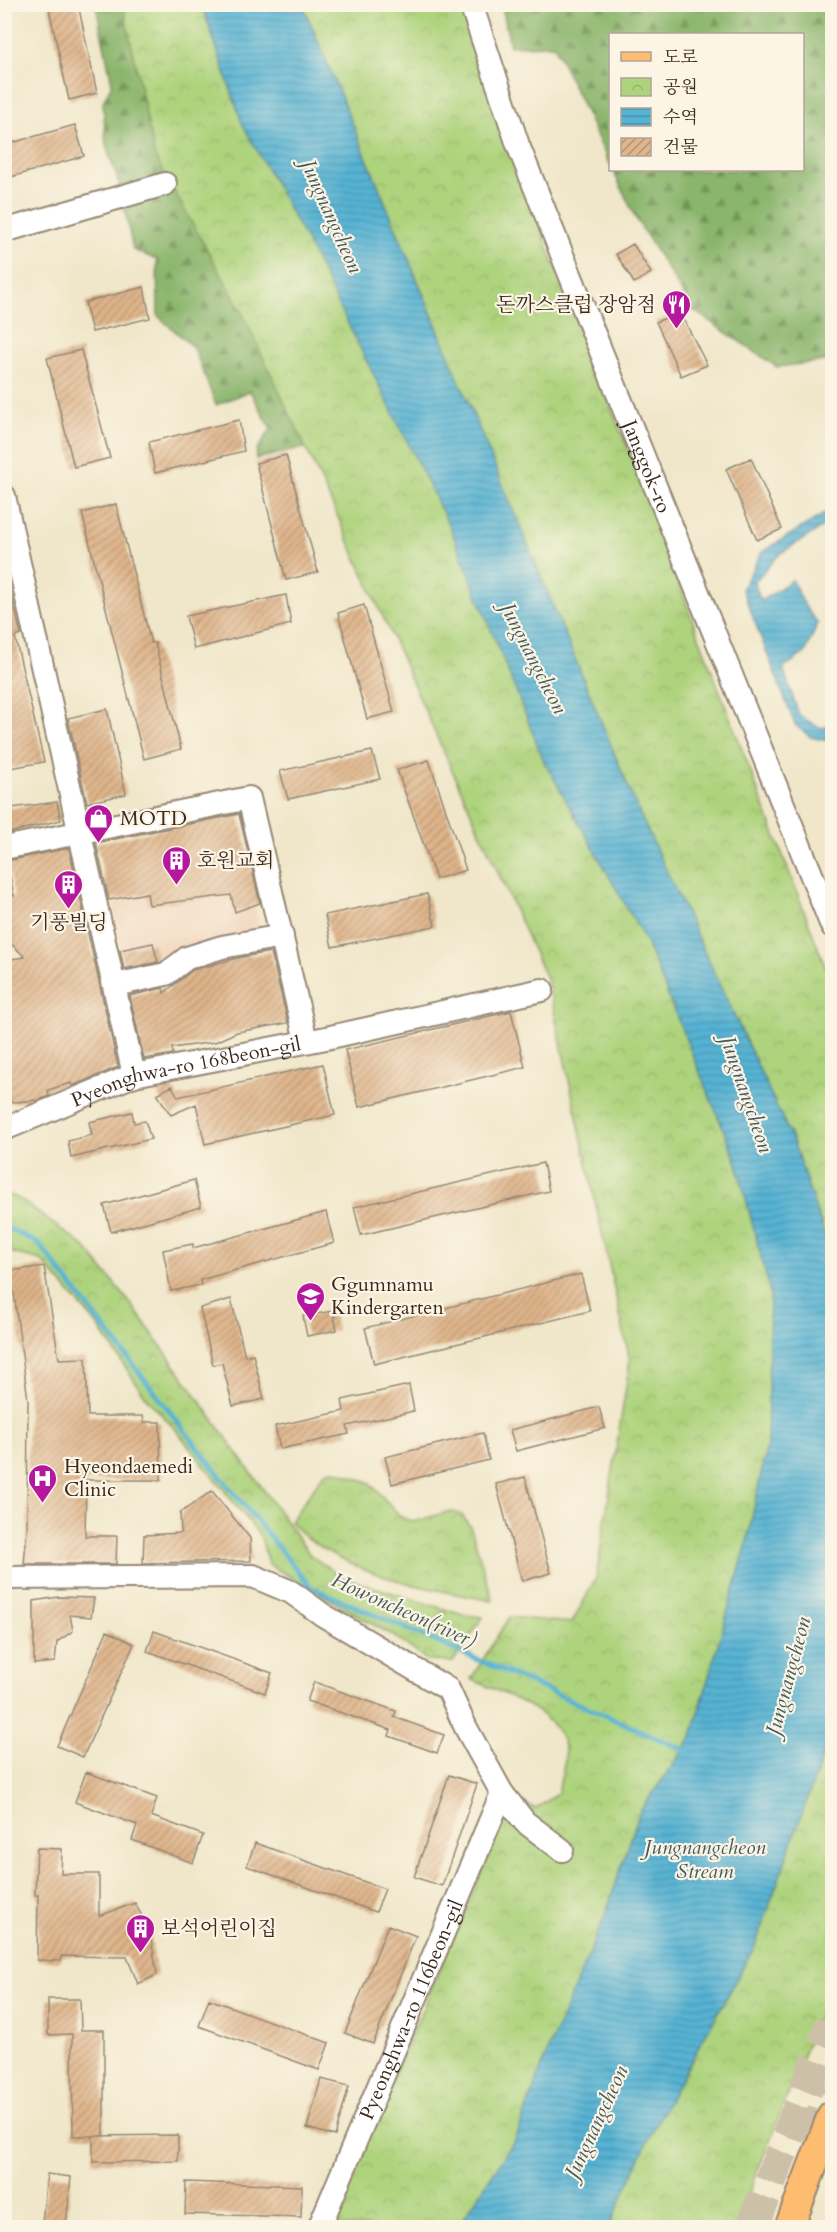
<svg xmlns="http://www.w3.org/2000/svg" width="837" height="2232" viewBox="0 0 837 2232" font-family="Cardo,'Noto Serif KR',serif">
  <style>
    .built { fill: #f1d5bd }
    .forest { fill: url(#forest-firs); stroke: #627045; stroke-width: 1.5 }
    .park { fill: url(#park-crowns); stroke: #747e4e; stroke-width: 1.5 }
    .water { fill: url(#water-rules); stroke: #486e79; stroke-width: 1.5 }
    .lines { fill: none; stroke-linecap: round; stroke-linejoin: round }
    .stream { stroke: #56b3d4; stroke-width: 5 }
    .building { fill: url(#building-hatch) }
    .highway-tunnel { stroke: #ccc1a8; stroke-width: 33; stroke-dasharray: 33 16; stroke-linecap: butt }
    .minor-casing { stroke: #968874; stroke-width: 26 }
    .major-casing { stroke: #968874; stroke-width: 32 }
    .minor { stroke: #fff; stroke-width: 22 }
    .major { stroke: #fdbc70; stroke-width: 28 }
    .labels { text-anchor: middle; stroke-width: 4.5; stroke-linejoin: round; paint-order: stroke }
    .poi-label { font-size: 20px; fill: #3b2a1e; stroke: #fcf5e5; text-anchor: start }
    .street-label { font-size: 20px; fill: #3b2a1e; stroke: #fcf5e5 }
    .water-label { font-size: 21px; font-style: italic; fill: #445a5e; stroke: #fcf5e5 }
  </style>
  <defs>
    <pattern id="forest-firs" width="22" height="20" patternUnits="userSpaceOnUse" patternTransform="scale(1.5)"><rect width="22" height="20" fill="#8ab56c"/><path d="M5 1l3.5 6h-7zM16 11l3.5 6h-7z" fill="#729358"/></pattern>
    <pattern id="park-crowns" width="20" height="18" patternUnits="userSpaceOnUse" patternTransform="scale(1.5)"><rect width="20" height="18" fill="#aed37d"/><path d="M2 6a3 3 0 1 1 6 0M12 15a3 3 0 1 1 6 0" fill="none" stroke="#97b56c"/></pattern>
    <pattern id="water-rules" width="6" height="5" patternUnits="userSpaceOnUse" patternTransform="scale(1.5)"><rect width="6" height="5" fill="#56b3d4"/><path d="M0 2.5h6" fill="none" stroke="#4892ab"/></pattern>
    <pattern id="building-hatch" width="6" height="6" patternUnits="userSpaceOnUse" patternTransform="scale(1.5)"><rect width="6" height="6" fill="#dfb58b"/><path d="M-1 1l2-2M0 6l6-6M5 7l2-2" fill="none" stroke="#b69371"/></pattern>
  </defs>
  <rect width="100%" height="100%" fill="#fcf5e5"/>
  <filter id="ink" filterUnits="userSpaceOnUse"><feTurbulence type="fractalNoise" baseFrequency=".0167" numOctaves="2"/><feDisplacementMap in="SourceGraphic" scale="12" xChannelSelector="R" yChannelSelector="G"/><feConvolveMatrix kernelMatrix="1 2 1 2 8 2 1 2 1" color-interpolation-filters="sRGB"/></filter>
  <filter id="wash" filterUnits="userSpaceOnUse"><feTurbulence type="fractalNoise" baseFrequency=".008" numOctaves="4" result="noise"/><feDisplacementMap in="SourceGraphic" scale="24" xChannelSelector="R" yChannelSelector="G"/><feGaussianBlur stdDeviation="1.35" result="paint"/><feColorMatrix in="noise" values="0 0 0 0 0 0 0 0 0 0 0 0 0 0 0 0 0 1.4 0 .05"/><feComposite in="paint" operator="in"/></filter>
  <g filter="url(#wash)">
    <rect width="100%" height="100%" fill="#f0e7ca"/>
    <!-- built -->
    <path class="built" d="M236,817L259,927L124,969L102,844Z"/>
    <!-- forest -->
    <path class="forest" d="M96,5H156L313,446L256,459L257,450L271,429L250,391L216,405L194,348L158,316L157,260L133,250L120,186L106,146L103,102L112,84Z
      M502,5H832V360L777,367L693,310L635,217L613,170H802V34H610V165L554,45L510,46Z"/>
    <!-- park -->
    <path class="park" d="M123,5H460L558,275L672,559L686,603L832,984V1981L736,2227H328L488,1858L503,1817L515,1798L536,1809L558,1793C560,1781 564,1768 565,1757C566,1712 504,1695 471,1679L509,1617L572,1623L596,1578L630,1361L548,983L328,495L240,308L155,157Z
      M5,1193L19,1199L84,1246L131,1304L310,1555L342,1577L460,1614L483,1617L453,1662L428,1661L397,1638L268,1564L261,1537L177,1431L147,1399L95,1322L41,1260L5,1251Z
      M335,1470L370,1483L401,1517L413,1522L451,1511L462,1515L471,1528L493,1601C425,1588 340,1575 290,1522L325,1472Z"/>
    <!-- water -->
    <path class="water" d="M202,5H303L638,810L793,1141L832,1257V1730L755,1946L652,2131L609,2227H458L516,2138L548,2050L604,1918L640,1811L691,1739L746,1547L767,1445L770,1292L736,1160L645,940L544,761L449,525L307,242L242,123Z
      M832,509V521L781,553L754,582L761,601L792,580L807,610L818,623L805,653L783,668L799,715L819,728L832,726V772L829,741L811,737L795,725L742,589L762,552Z"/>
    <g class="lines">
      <!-- stream -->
      <path class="stream" d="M4,1226L39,1244L220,1476L311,1587L689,1752"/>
    </g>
    <g id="blocks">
      <!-- building -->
      <path class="building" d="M48,4H78L97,93L69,100Z
        M75,125L84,156L4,179V145Z
        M633,244L651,273L634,283L616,254Z
        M144,287L150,318L92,332L85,302Z
        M680,312L707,365L681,376L656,322Z
        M81,350L110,458L74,467L47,358Z
        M239,420L244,451L155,473L149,442Z
        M286,455L318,572L286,580L256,463Z
        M751,458L782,529L757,540L726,469Z
        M116,504L151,643H155L181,749L144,759L82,513Z
        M4,562L21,635L15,637L44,762L4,769V732L11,731L4,704Z
        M286,595L291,624L194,649L186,616Z
        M364,605L394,712L367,719L338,613Z
        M107,709L126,794L87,803L68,718Z
        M372,751L380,779L288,799L280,771Z
        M429,760L466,870L436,879L397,770Z
        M57,802L61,820L4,834V809Z
        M239,814L260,903L235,912L231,895L149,905L147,893L109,900L96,843Z
        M69,848L118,1067L72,1086L71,1083L48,1090L49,1096L39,1100L4,1103V960L25,957L4,937V898L14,896L7,861Z
        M427,894L435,926L332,947L325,915Z
        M153,943L158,962L124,969L120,950Z
        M271,952L288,1023L237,1032L215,1042L172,1048L173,1054L144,1059L130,996L163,988L164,993L193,970L237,958Z
        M511,1011L525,1067L359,1107L345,1050Z
        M323,1064L335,1115L205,1144L196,1104L171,1115L157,1094L172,1086L178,1097Z
        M132,1112L134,1123L145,1121L151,1139L71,1158L68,1141L92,1135L89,1122Z
        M543,1163L549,1191L361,1235L354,1207Z
        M194,1180L201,1207L111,1232L104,1205Z
        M326,1212L334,1243L200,1280L201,1285L171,1291L163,1250L193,1244V1248Z
        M44,1266L59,1359L86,1358L88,1416H143L144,1422H160L161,1480H86L85,1536H117L116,1564H24L27,1530L28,1400L11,1271Z
        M581,1274L590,1311L374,1364L365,1328Z
        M231,1299L245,1356L253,1354L264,1399L233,1406L222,1363L213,1365L200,1308Z
        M333,1311L337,1330L307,1336L303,1316Z
        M409,1385L414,1411L347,1426L349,1434L280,1449L275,1426L344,1411L342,1400Z
        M599,1407L605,1428L516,1451L510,1430Z
        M483,1433L489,1460L392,1484L385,1457Z
        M525,1477L551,1573L522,1581L496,1484Z
        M212,1491L250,1538L251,1561L143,1563L144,1535L181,1533L180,1513Z
        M59,1597L94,1598L91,1617L70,1615L73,1631L57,1642L55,1662L34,1664V1601Z
        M107,1631L134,1644L83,1757L57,1746Z
        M154,1631L272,1673L265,1693L147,1651Z
        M314,1682L396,1711L394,1717L444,1735L437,1753L389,1736L391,1730L307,1701Z
        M86,1772L157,1798L151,1816L203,1835L193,1863L132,1840L137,1825L75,1802Z
        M449,1775L477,1784L442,1886L414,1877Z
        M255,1843L385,1889L376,1912L247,1866Z
        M37,1848L62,1849L61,1874H99V1916L135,1903L150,1932L157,1975L138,1984L127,1957L61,1956V1961L37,1960L38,1895H35Z
        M388,1925L416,1936L373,2044L345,2033Z
        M48,1999H80L81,2030H104V2136H73L72,2034L48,2035Z
        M209,1999L329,2043L319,2070L199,2026Z
        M321,2079L349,2086L335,2136L307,2128Z
        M178,2135V2161L93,2162V2136Z
        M47,2174L71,2177L66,2225L42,2223Z
        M186,2182L302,2186L301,2217L185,2214Z"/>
    </g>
  </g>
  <g filter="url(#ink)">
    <use href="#blocks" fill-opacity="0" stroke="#968874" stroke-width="1.5"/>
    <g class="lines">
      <!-- highway-tunnel -->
      <path class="highway-tunnel" d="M812,2142L832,2090
        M752,2228L832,2023"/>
      <defs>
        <g id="minor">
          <path id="s1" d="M471,4L518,145L832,926"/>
          <path d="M4,231L165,184"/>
          <path d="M4,496L134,1075"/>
          <path d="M4,848L249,798L306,1041"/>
          <path d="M115,985L166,974L187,958L222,947L282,936"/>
          <path id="s2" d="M4,1129L134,1075L326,1038L542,990"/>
          <path d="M4,1578L253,1576L291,1592L323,1615L448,1689L466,1728L502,1793L525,1822L562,1850"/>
          <path id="s3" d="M319,2228L502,1793"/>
        </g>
        <path id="major" d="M789,2228L832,2115"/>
      </defs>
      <!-- minor casing -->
      <use href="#minor" class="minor-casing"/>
      <!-- major casing -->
      <use href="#major" class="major-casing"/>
      <!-- minor -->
      <use href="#minor" class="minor"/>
      <!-- major -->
      <use href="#major" class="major"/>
    </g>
  </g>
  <!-- icons -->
  <defs>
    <symbol id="restaurant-pin" viewBox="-11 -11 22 30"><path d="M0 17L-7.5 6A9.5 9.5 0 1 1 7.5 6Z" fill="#b5179e" stroke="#fcf5e5"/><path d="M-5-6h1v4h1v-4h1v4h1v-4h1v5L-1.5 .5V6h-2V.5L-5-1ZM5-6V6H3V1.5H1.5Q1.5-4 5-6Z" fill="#fff"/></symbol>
    <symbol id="shop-pin" viewBox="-11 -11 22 30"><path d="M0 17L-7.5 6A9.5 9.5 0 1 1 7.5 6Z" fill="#b5179e" stroke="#fcf5e5"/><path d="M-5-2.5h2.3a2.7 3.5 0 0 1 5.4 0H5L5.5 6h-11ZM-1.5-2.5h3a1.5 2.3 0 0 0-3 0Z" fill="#fff"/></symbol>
    <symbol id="building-pin" viewBox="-11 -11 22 30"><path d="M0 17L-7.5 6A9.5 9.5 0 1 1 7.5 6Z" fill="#b5179e" stroke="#fcf5e5"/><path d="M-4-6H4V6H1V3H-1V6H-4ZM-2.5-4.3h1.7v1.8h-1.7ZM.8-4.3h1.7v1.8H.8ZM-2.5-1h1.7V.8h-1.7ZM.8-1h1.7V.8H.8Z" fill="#fff"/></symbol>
    <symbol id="school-pin" viewBox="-11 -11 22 30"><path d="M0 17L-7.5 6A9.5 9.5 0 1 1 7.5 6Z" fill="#b5179e" stroke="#fcf5e5"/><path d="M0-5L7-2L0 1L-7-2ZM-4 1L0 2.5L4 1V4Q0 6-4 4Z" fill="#fff"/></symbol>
    <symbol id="hospital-pin" viewBox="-11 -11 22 30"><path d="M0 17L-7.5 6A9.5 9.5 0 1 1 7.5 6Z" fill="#b5179e" stroke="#fcf5e5"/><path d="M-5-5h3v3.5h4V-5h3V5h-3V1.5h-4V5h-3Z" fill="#fff"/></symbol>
  </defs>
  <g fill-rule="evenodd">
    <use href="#restaurant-pin" x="660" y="288" width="33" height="45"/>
    <use href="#shop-pin" x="82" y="802" width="33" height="45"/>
    <use href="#building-pin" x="160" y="844" width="33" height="45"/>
    <use href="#building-pin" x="52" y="868" width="33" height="45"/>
    <use href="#school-pin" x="294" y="1280" width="33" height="45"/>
    <use href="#hospital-pin" x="26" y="1462" width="33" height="45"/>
    <use href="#building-pin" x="124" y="1912" width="33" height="45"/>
  </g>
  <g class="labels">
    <!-- poi labels -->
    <g class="poi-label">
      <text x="656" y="311" text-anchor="end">돈까스클럽 장암점</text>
      <text x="120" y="825">MOTD</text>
      <text x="197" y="867">호원교회</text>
      <text x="69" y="929" text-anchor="middle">기풍빌딩</text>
      <text x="331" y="1291">Ggumnamu<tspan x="331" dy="23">Kindergarten</tspan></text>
      <text x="64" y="1473">Hyeondaemedi<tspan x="64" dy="23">Clinic</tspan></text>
      <text x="161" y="1935">보석어린이집</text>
    </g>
    <!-- street labels -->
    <g class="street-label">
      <text dy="7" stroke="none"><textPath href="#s1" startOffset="495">Janggok-ro</textPath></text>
      <text dy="7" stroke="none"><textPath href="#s2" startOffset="192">Pyeonghwa-ro 168beon-gil</textPath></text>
      <text dy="7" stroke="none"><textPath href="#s3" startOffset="237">Pyeonghwa-ro 116beon-gil</textPath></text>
    </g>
    <!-- water labels -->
    <g class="water-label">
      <text transform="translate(332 216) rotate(66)" y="7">Jungnangcheon</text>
      <text transform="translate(534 658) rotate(63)" y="7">Jungnangcheon</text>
      <text transform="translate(747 1094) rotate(71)" y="7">Jungnangcheon</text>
      <text transform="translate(404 1610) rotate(24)" y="7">Howoncheon(river)</text>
      <text transform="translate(788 1676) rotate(-75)" y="7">Jungnangcheon</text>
      <text x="705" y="1854">Jungnangcheon<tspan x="705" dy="24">Stream</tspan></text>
      <text transform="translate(596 2122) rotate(-65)" y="7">Jungnangcheon</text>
    </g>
  </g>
  <!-- margin -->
  <rect width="837" height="2232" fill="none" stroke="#fcf5e5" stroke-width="24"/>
  <!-- legend -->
  <rect x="609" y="33" width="195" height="138" fill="#fcf5e5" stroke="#afa495" stroke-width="1.5"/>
  <rect x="621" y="52" width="30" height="9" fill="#fdbc70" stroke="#afa495" stroke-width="1.5"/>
  <text x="663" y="63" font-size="18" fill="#3b2a1e">도로</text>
  <rect x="621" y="78" width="30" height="18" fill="url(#park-crowns)" stroke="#afa495" stroke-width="1.5"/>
  <text x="663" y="93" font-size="18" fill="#3b2a1e">공원</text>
  <rect x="621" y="108" width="30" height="18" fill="url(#water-rules)" stroke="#afa495" stroke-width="1.5"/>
  <text x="663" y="123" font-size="18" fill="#3b2a1e">수역</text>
  <rect x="621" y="138" width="30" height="18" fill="url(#building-hatch)" stroke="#afa495" stroke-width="1.5"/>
  <text x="663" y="153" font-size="18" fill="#3b2a1e">건물</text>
</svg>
